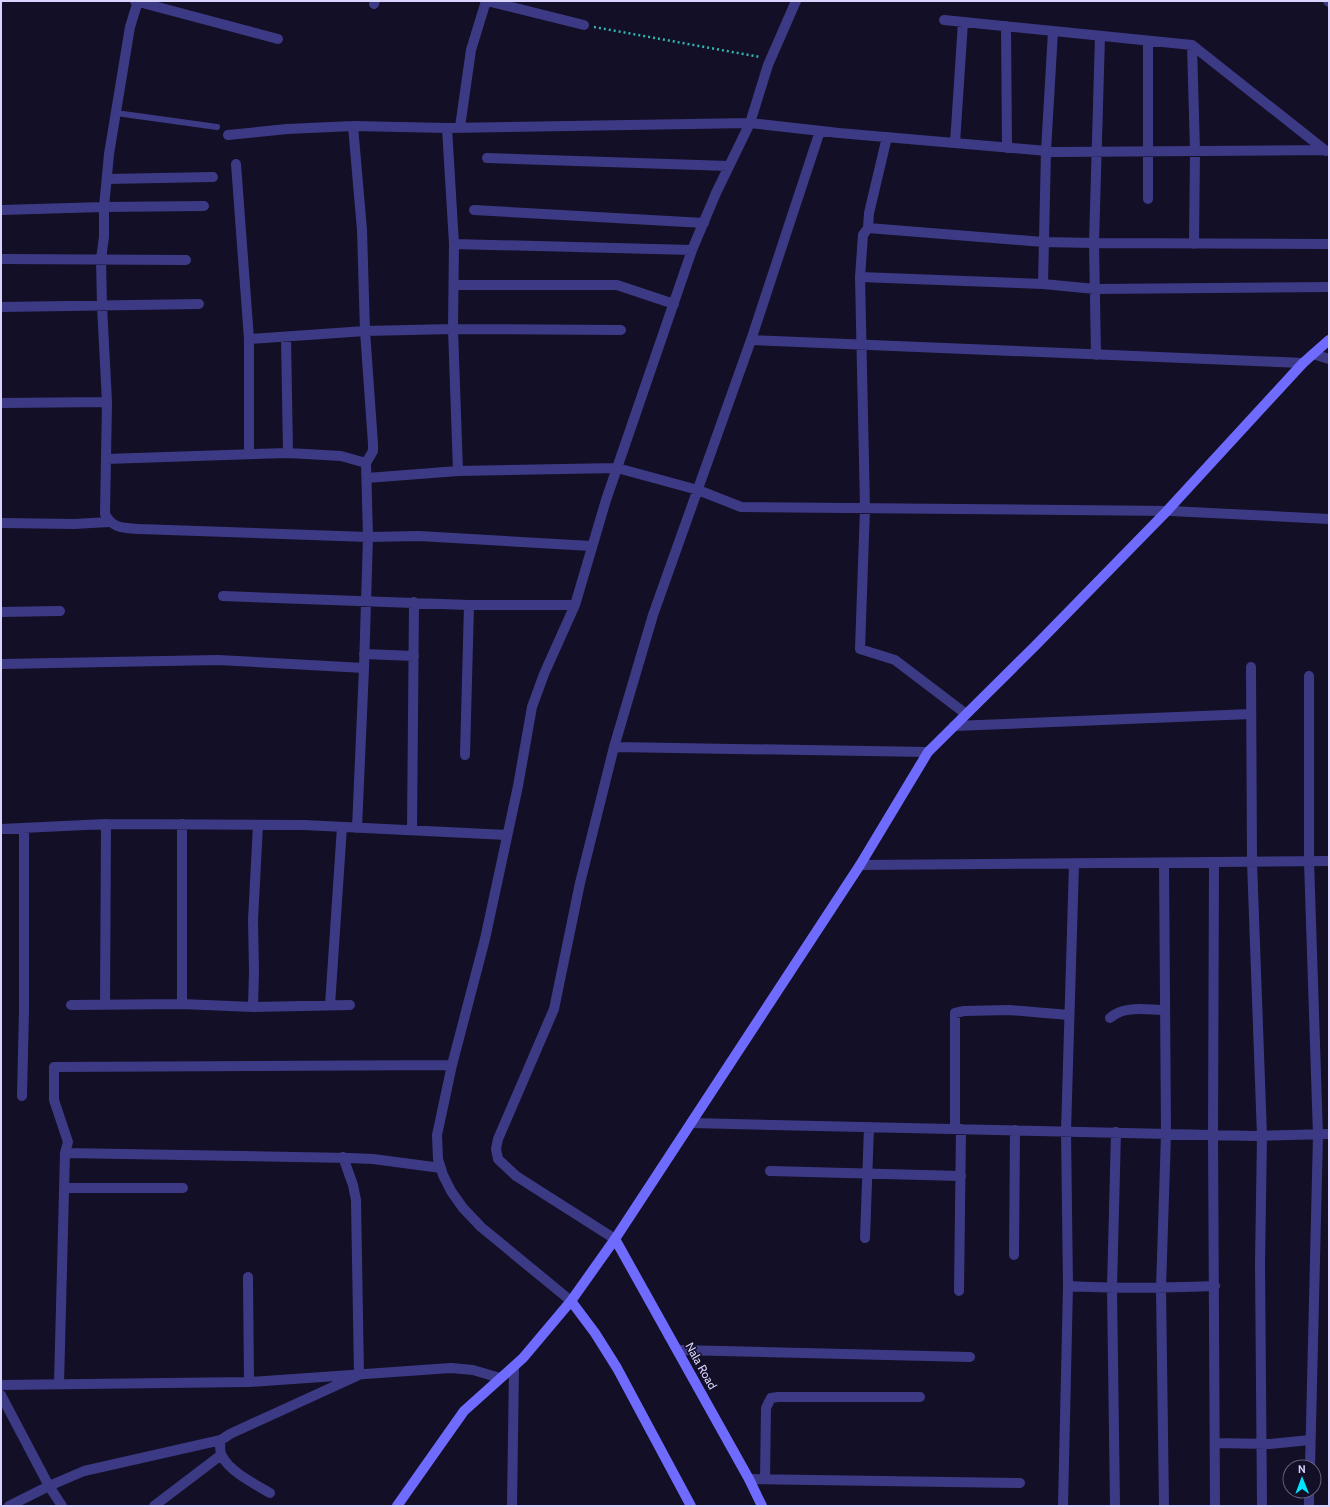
<svg xmlns="http://www.w3.org/2000/svg" width="1330" height="1507" viewBox="0 0 1330 1507" font-family="Cabin,sans-serif">
  <style>
    .lines { fill: none; stroke-linecap: round; stroke-linejoin: round }
    .path { stroke: #2fb8b0; stroke-width: 2.5; stroke-dasharray: 2 3; stroke-linecap: butt }
    .lane { stroke: #3d3a85; stroke-width: 6 }
    .street { stroke: #3d3a85; stroke-width: 10 }
    .secondary { stroke: #6f6bff; stroke-width: 10 }
    .labels { text-anchor: middle; stroke-width: 3; stroke-linejoin: round; paint-order: stroke }
    .street-label { font-size: 12px; fill: #d9d4ff; stroke: #130f26 }
  </style>
  <rect width="100%" height="100%" fill="#130f26"/>
  <g class="lines">
    <!-- path -->
    <path class="path" d="M594,27L760,57"/>
    <!-- lane -->
    <path class="lane" d="M116,113L217,127"/>
    <!-- street -->
    <path class="street" d="M135,1L278,39
      M138,1L130,27L109,154L104,207V237L101,259L102,306L107,402L105,514C113,529 123,528 139,529L368,537L419,536L591,546
      M487,1L584,25
      M1328,1L1329,2
      M374,4L375,1
      M944,20L1192,45L1326,151
      M1006,26L1007,148
      M1192,45L1195,151L1194,244
      M460,127L471,50L486,1
      M447,128L454,244L453,329L458,471
      M228,135L287,129L353,126
      M887,137L869,213L868,228L863,235L860,277L865,508L860,649L895,660L966,714
      M955,143L963,22
      M487,158L729,166
      M236,164L249,339V454
      M107,179L213,177
      M1148,199V41
      M1,210L104,207L204,206
      M474,210L704,223
      M868,228L1043,242L1094,243L1329,244
      M454,244L692,250
      M1,259L186,260
      M860,277L1043,284L1095,289L1329,287
      M1043,284L1046,151L1053,31
      M454,285H617L674,304
      M1,307L199,304
      M286,337L288,453
      M249,339L365,331L453,329L621,330
      M751,340L1303,363
      M1313,354L1329,359
      M1096,355L1094,243L1100,36
      M1,403L107,402
      M106,459L288,453L341,456L366,463
      M367,478L458,471L617,468L698,490L741,507L1171,511L1329,519
      M1,523L74,524L109,522
      M223,596L469,605H575
      M1,612L60,611
      M364,654L414,656
      M1,664L218,660L364,668
      M1251,667L1252,862L1262,1136L1260,1263L1262,1506
      M1309,676V861L1318,1135L1310,1467
      M954,726L1251,714
      M614,747L928,752
      M465,755L469,605
      M357,828L364,668L368,537L366,463L373,451V444L365,331L362,230L353,126L447,128L750,123L839,133L1058,152L1324,150
      M1,829L106,824L304,825L507,835
      M412,830L414,602
      M1214,862L1213,1135L1215,1506
      M860,865L1329,861
      M182,1004V824
      M71,1005L182,1004L253,1007L350,1005
      M105,1005L106,824
      M330,1005L342,827
      M253,1007L254,971L253,920L258,825
      M1110,1018C1123,1005 1148,1010 1165,1010
      M22,1096L24,1010V828
      M691,1123L1255,1136L1329,1134
      M65,1153L349,1158L373,1159L441,1168
      M770,1171L961,1176
      M64,1188H183
      M865,1238L869,1127
      M615,1239L516,1176L498,1159L496,1149L498,1139L554,1009L580,883L614,747L653,615L751,340L820,131
      M1014,1255L1015,1130
      M248,1277L249,1382
      M1068,1286C1117,1289 1166,1288 1215,1286
      M959,1291L961,1129L955,1128V1013L964,1011L1009,1010L1069,1015
      M571,1301L481,1227L463,1208L451,1191L443,1175L438,1159L437,1135L452,1065L485,939L518,786L532,707L544,674L575,605L606,500L692,250L716,193L750,123L768,65L796,1
      M678,1350L970,1357
      M59,1384L65,1153L68,1142L54,1100V1067L452,1065
      M1,1385L249,1382L451,1368L473,1370L500,1378
      M1,1395L49,1486L62,1506
      M1215,1443L1269,1444L1310,1440
      M749,1479L1020,1483
      M765,1479L766,1408L771,1398L778,1397H920
      M270,1493C255,1484 230,1472 222,1456C219,1451 220,1445 221,1440L230,1434L359,1375L356,1200L353,1185L343,1157
      M9,1506L49,1486L84,1471L221,1440
      M154,1506L221,1455
      M512,1506L514,1368
      M1063,1506L1068,1286L1066,1131L1074,864
      M1115,1506L1112,1288L1116,1132
      M1164,1506L1161,1288L1166,1134L1164,863
      M1309,1506V1491"/>
    <!-- secondary -->
    <path class="secondary" d="M615,1239L749,1479L762,1506
      M571,1301L595,1333L617,1368L691,1506
      M397,1506L464,1411L523,1358L571,1301L615,1239L860,865L928,752L1035,646L1166,512L1303,363L1329,340"/>
  </g>
  <g class="labels">
    <!-- street labels -->
    <g class="street-label">
      <text transform="translate(701 1366) rotate(61)" y="4">Nala Road</text>
    </g>
  </g>
  <!-- border -->
  <rect width="1330" height="1507" fill="none" stroke="#d9d4ff" stroke-width="4"/>
  <!-- north arrow -->
  <g transform="translate(1302 1479) rotate(359)"><circle r="19" fill="#130f26" stroke="#625e7d"/>
  <path d="M0-3L7 15L0 10L-7 15Z" fill="#00e5ff"/>
  <text y="-6" font-size="11" font-weight="bold" text-anchor="middle" fill="#d9d4ff">N</text>
  </g>
</svg>
